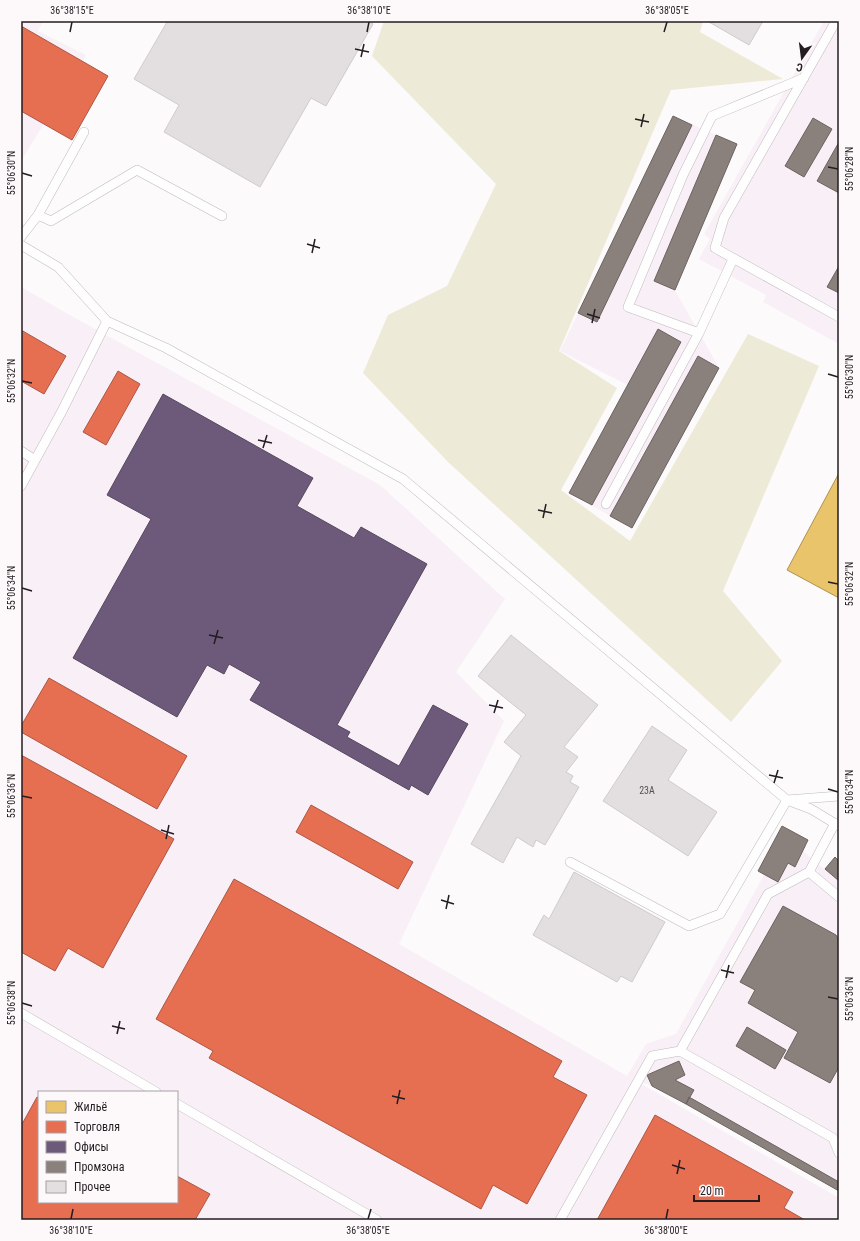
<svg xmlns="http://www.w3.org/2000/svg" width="860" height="1241" viewBox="0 0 860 1241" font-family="'Roboto Condensed',sans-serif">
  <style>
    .built { fill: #f9eff6; fill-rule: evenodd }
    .green { fill: #eeead8 }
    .homes { fill: #e9c46a; stroke: #ae9254 }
    .shops { fill: #e76f51; stroke: #ac5643 }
    .offices { fill: #6d597a; stroke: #57475f }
    .industry { fill: #8a817c; stroke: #6b6361 }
    .building { fill: #e3dfe1; stroke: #cfcbce }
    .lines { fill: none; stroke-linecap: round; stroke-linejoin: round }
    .lane-casing { stroke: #bfbbbd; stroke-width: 10 }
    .lane { stroke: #fffefe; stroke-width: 9 }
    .ticks { fill: none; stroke: #231c21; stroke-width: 1.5 }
    .labels { text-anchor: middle; stroke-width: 4; stroke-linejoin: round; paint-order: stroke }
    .number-label { font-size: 10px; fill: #565054 }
    .neatline { fill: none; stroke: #231c21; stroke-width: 1.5 }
    .ticks-label { font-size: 10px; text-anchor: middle; fill: #231c21 }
  </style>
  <rect width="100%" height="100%" fill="#fcfafb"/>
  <!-- built -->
  <path class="built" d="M21,21H43L38,31L86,55L21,161Z
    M824,21H839V344L763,302L766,295L699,259L710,239L704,234Z
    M673,116L737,144L675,290L719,368L632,528L569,493L628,385L560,351Z
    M21,287L75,318L380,485L505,599L456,672L504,721L399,944L627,1076L646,1044L676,1034L764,875L782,826L808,840L803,851L824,869L835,857L839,861V1191L686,1104L652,1086L631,1078L839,1198V1220H21ZM39,1092H177V1202H39Z"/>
  <!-- green -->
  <path class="green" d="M384,21H703L700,32L783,79L671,90L559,351L617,388L561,490L630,541L748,334L819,366L723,591L782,661L731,722L448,462L363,373L388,315L447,286L496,184L372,56Z"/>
  <!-- homes -->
  <path class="homes" d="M839,473V598L787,570Z"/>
  <!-- shops -->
  <path class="shops" d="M21,26L108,76L72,140L21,111Z
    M21,330L66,356L44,394L21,381Z
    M118,371L140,384L106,445L83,432Z
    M49,678L187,756L157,809L21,732V726Z
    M21,755L174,839L103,968L68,948L55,971L21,952Z
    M311,805L413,862L398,889L296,832Z
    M234,879L562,1061L553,1077L587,1095L527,1204L493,1185L481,1209L209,1058L213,1051L156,1019Z
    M37,1097L39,1098V1202H177V1176L210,1194L195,1220H21V1126Z
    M655,1115L793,1192L784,1208L805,1220H597Z"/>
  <!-- offices -->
  <path class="offices" d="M163,394L313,478L297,506L354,538L361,527L427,564L337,725L350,732L347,737L399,766L433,705L468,724L428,795L411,785L409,790L250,700L261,682L229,664L224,674L207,665L177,717L73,658L151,519L107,495Z"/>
  <!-- industry -->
  <path class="industry" d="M673,116L692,125L597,322L578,313Z
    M813,118L832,129L804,177L785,166Z
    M716,135L737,144L675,290L654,281Z
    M839,142V193L817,181Z
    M839,266V293L827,287Z
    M658,329L681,342L592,505L569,493Z
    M698,356L719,368L632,528L610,516Z
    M782,826L808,840L795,867L788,863L778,882L758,871Z
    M835,857L839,861V881L825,869Z
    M783,906L836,935L839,941V1067L830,1083L784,1058L798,1032L748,1003L755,990L740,982Z
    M747,1027L786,1050L775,1069L736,1046Z
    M679,1061L685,1075L675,1080L694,1090L686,1104L652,1086L647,1075Z
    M689,1097L839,1182V1191L686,1104Z"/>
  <!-- building -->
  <path class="building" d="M165,21H369L373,24L326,106L311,98L260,187L164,132L179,105L134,79L167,22Z
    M710,21H763L749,45L709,22Z
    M511,635L598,705L564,747L578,757L566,772L573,776L570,782L579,787L545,845L536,840L533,847L517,837L503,863L471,844L521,756L504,742L526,715L478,676Z
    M652,726L687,750L668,780L717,812L688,856L603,801Z
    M574,872L665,922L632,982L621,976L617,982L533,935L544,915L549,919Z"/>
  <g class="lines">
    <defs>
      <path id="lane" d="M836,21L724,218L715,248L839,317
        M38,215L51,221L137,170L222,216
        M21,237L38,215L84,132
        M21,245L58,267L107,321L62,411L21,486
        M107,321L166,348L403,479L787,800L839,796
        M699,333L733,259
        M21,451L35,460
        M606,504L699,333L628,307L683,175L712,116L804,78
        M570,862L689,926L720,914L787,800L811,809L839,826
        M809,872L835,823
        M21,1013L156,1092
        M680,1051L768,894L809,872L839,897
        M177,1104L377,1220
        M560,1220L652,1056L680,1051L833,1138L839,1153"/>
    </defs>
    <!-- lane casing -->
    <use href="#lane" class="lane-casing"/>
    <!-- lane -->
    <use href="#lane" class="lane"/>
  </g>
  <!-- ticks -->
  <path class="ticks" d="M70,32L72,22M367,32L369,22M664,32L667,22M355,49L369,52M361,57L364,44M635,119L649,122M641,127L644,114M828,167L838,169M22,173L32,176M307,244L320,248M312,253L315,239M587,314L600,318M592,323L595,309M828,374L838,377M22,381L32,383M258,440L272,443M263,448L267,435M538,510L552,513M543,518L546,504M828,582L838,584M22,588L32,591M209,635L223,638M214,644L218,630M489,705L503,708M494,713L498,700M769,775L783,778M774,783L778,770M828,789L838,792M22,796L32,798M161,830L174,834M166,839L169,825M441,900L454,904M446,909L449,895M721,970L734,973M726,978L729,965M828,997L838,999M22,1003L32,1006M112,1026L125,1029M117,1034L120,1021M392,1096L405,1099M397,1104L400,1090M672,1165L685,1169M677,1174L680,1160M71,1219L73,1209M368,1219L371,1209M666,1219L668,1209"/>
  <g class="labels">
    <!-- number labels -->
    <g class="number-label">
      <text x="647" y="794">23А</text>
    </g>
  </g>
  <!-- border -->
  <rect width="860" height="1241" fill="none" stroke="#fdf9fb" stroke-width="44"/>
  <!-- legend -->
  <rect x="38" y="1091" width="140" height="112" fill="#fdf9fb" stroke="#a6a1a4"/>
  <rect x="46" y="1101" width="20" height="12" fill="#e9c46a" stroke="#a6a1a4"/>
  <text x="74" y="1111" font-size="12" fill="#231c21">Жильё</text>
  <rect x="46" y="1121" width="20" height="12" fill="#e76f51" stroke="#a6a1a4"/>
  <text x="74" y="1131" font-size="12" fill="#231c21">Торговля</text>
  <rect x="46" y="1141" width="20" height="12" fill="#6d597a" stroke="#a6a1a4"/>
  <text x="74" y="1151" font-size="12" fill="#231c21">Офисы</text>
  <rect x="46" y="1161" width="20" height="12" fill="#8a817c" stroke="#a6a1a4"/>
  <text x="74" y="1171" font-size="12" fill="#231c21">Промзона</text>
  <rect x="46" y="1181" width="20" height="12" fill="#e3dfe1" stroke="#a6a1a4"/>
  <text x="74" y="1191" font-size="12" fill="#231c21">Прочее</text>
  <!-- north arrow -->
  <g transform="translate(802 58) rotate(194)" stroke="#fdf9fb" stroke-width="3" paint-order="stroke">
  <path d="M0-3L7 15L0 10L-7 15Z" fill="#231c21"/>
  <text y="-6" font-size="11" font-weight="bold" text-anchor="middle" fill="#231c21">С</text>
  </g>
  <!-- scale -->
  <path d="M694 1195v6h65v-6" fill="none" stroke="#231c21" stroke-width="2"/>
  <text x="700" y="1195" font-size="12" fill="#231c21" stroke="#fdf9fb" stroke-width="3" paint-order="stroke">20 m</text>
  <rect x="22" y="22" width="816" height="1197" class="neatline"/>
  <g class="ticks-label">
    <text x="72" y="14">36°38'15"E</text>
    <text x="369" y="14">36°38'10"E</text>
    <text x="667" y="14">36°38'05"E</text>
    <text transform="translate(849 169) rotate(-90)" y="4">55°06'28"N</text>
    <text transform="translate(11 173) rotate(-90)" y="4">55°06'30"N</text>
    <text transform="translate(849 377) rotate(-90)" y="4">55°06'30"N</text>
    <text transform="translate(11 381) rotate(-90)" y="4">55°06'32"N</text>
    <text transform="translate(849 584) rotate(-90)" y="4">55°06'32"N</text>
    <text transform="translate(11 588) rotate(-90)" y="4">55°06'34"N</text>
    <text transform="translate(849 792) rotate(-90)" y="4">55°06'34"N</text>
    <text transform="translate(11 796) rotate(-90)" y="4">55°06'36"N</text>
    <text transform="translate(849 999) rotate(-90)" y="4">55°06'36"N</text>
    <text transform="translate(11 1003) rotate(-90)" y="4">55°06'38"N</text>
    <text x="71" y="1234">36°38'10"E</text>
    <text x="368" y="1234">36°38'05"E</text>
    <text x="666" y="1234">36°38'00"E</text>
  </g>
</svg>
